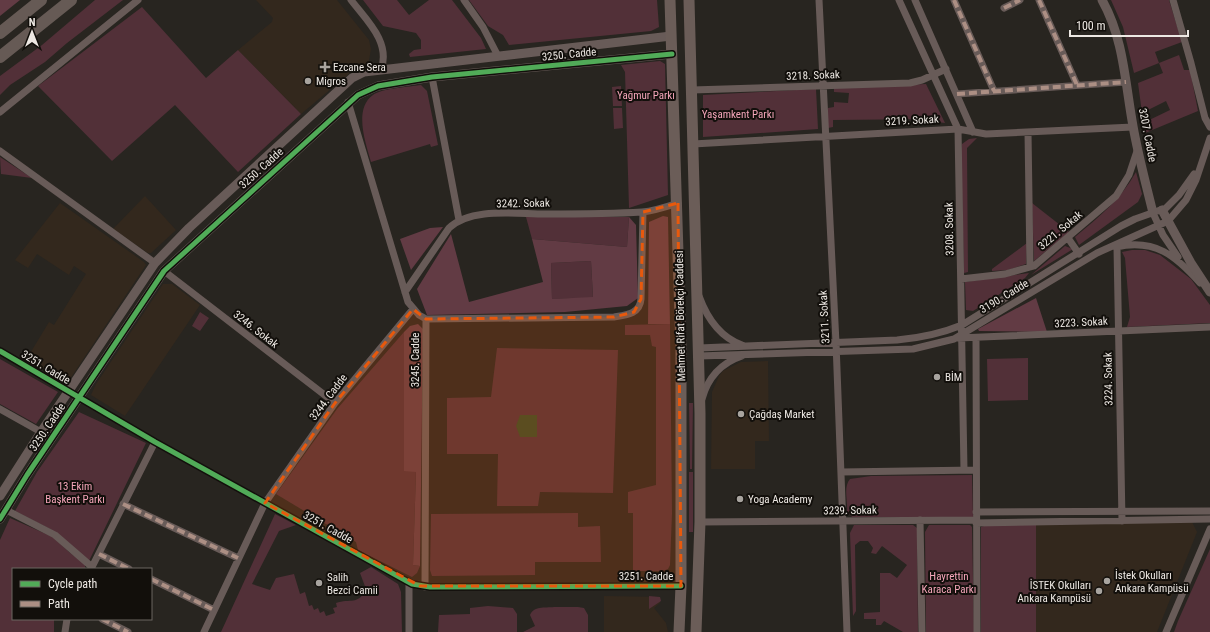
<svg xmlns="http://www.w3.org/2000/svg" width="1210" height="632" viewBox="0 0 1210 632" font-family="'Roboto Condensed',sans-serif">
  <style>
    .built { fill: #33281d }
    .green { fill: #523038 }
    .forest { fill: #623b44; fill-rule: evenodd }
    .water { fill: #394a26 }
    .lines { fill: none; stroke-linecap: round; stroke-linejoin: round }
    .minor { stroke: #685b58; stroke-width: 7 }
    .tertiary { stroke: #685b58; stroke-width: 9 }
    .secondary { stroke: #6b5d58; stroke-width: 11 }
    .trunk { stroke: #665a55; stroke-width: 12 }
    .quiet { stroke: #ac8f84; stroke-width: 4; stroke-dasharray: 8 4; stroke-linecap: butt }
    .cycleway-casing { stroke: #120f0b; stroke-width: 8 }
    .cycleway { stroke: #51ab58; stroke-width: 5 }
    .marked { fill: #e8590c; fill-opacity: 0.2; stroke: #e8590c; stroke-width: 3; stroke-dasharray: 8 5; stroke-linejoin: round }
    .poi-dot { fill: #a8a49f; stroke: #120f0b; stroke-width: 1.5 }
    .labels { text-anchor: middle; stroke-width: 4; stroke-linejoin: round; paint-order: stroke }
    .street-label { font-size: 11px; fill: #ede8e3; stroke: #120f0b }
    .poi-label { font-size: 11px; fill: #ede8e3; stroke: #120f0b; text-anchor: start }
    .park-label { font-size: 11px; fill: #f4a5b9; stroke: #120f0b }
  </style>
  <rect width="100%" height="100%" fill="#282520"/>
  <!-- built -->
  <path class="built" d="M256,0H337L369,40L371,49L368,66L357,67L301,114L238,50L272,22L273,18Z
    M145,196L176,230L151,253H148L113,229Z
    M60,203L144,262L146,265L70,379L65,381L26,360L49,322L54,325L86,274L74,266L69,275L37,254L28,268L15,260Z
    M163,284H172L200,305L125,416L91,395L96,384Z
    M768,361L769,441H755V469H711L712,392L719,376L723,371L741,362Z
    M1192,522L1197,532L1157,632H1036V524Z
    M604,596L660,597V603L654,608L666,623L668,632H604Z"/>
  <!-- green -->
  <path class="green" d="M95,0H123L67,43L45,62L10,85L0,95V76L42,45Z
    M363,0H397L409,15L429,0H452L481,38L486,49L410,57L409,54L414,50L421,49V40L416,33L383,26Z
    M469,0H657L659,27L651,31L509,45L503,35L488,26Z
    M1111,0H1169L1182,42L1155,52L1159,63L1179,55L1184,70H1190L1198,111L1145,133L1143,123L1170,110L1166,101L1142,113L1138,83L1163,73L1159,63L1134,73L1123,27Z
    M142,7L206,78L238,50L301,114L238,172L175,105L112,161L38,86Z
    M660,61L665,64L668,195L629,208L625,72L621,65Z
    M926,84L945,123L937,122L936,119L833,120V127L828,128V108L834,107V102L848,103L849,93L834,92V88Z
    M421,85L427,91L438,145L431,147L430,144L371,162C366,144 353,109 373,95C382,88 409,87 421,85Z
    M621,86L622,106H613L612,87Z
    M816,89L818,129L703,137V95Z
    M613,108H622L623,128L614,129Z
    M977,138L967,148L968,272L964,273L961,152L962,144L969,139Z
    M0,157L32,178L1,174Z
    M1136,172L1142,194L1138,202L1079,245L1075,237C1099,217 1121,199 1136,172Z
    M1032,203L1069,232L1034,261Z
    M526,217H629L627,247L532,239Z
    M1027,243L1026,264L1008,270L992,271V269Z
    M1065,246L1073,249L1031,275Z
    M1132,250H1145L1160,255L1191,279L1210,305V323L1127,327L1130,317L1125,258L1122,252Z
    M591,261L593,298L552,299L551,263Z
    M1029,273L1025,278L973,311L966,310L965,282Z
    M200,312L209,318L200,331L192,326Z
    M670,324L672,513L670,565L668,569L663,571H633V513H628V492L656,485V347L652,346L650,335H625V325Z
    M404,332V471H416L413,565L420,566L417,573L412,577L358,550L356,542L276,494L337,409Z
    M497,348L618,350L613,493L540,492L538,506H497L498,454H447V398L491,397Z
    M1028,358V400L988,401L987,359Z
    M0,359L58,392L36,424L0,404Z
    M689,403H693L692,469H690Z
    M79,412L146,443L89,561L50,529L15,511L37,472Z
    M689,472H693V532H689Z
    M972,475L973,517H852L847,511C848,501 843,487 850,479L871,476Z
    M578,513V527L600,526L601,562H535V575L432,576L430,570L431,514Z
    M275,514L296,525L279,531L252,584L270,590L276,578L294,574L300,594L305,592L309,606L312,605L314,610L318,608L320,613L324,611L326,616L335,613L333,608L337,607L336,603C350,598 358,606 366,589L360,573L371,567L398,584L401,592L402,632H221Z
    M10,518L53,537L69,552L85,564V569H13V619H54V632H0V540Z
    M1036,524V632H981V527L987,525Z
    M854,525H913L917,528L918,632H903L884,621L881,625H876V619H864V613L880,612V573H890L897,578L907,565L882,546L876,554L871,553L873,548L868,541H860L855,545L856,611L853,616L850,533Z
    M929,525H970L972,527L974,632H926L925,532Z
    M1210,549V632H1174L1178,621Z
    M649,596L660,597L661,601L649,609Z
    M488,606L513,608L517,614V632H438L439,615L470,614V608Z
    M554,607H578L584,608L588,615V632H523L535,626L530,615C534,606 544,608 554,607Z"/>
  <!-- forest -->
  <path class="forest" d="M0,0H20L0,16Z
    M663,216L668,217L670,324H648L649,222Z
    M629,217L636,225L638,298L627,306L565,312L427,315L417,289L451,234L469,302L543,282L532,239L627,247ZM591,261L593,297L552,299L551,263Z
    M443,227L411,270L400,239L430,228Z
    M1036,298L1047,332L979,331L978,329Z
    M418,324L423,329L420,566L413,565L416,472L404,471V332L410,326Z"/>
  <!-- water -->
  <path class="water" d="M520,415H537V437H520L516,426Z"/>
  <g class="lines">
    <!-- minor -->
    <path class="minor" d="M351,0C367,21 391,42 381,70
      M464,0L483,27L498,56
      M819,0L836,343L847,632
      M899,0L958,129L964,470
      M915,0L973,132
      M954,0L994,91
      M1039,0L1077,85
      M1173,0L1191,63L1205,118L1210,127
      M1004,8L1020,0
      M432,77L459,220
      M692,90L910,83L922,80L946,69
      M957,94L1126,82
      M348,102L408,302L419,315L426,319L425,587
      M0,112L138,0
      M1028,132L1030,267
      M693,144L958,129L986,134L1133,127
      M0,151L155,263
      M1153,213L1163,235L1178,257
      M1068,238L1079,254
      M1116,247C1155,238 1176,256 1200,283
      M1117,247L1122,521
      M164,271L335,403
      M961,279L1005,274L1034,266L1116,196L1129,175L1137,151
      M405,292L449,228C471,207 516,214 545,214C577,214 610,214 642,212C654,211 666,207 678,203
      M699,296C707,318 719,337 742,345
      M426,319L614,317C626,315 640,314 641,299L643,212
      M958,338L1210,327
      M976,338L977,632
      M699,348L897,340C920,338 940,334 962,325L1121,226L1135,219L1166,208L1179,195L1194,174
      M0,351L155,442L412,584L430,587L681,586
      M699,356L913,349L954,339L1097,253L1168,221L1186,200L1196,180L1210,138
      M702,399C708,377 721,363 742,356
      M0,409L41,432
      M841,472L976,470
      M123,504L238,558
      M6,510L55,535L92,567
      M976,512L1210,511
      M920,520L922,632
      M700,522L976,520
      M976,523L1210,519
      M99,554L129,569
      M91,569L155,442
      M151,579L214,610
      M102,619L128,632
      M65,632L67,619
      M204,632L265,503L335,403L413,309
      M409,632V583
      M1166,632L1210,529"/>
    <!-- tertiary -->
    <path class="tertiary" d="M1102,0C1124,39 1125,83 1133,126C1138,155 1146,184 1153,213
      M1162,210L1191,263L1210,292
      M0,496L41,432L155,263L189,228L352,78L364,72L671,36
      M0,519L27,475L164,271L358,95L378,86L432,77L672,54"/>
    <!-- secondary -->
    <path class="secondary" d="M670,0L681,348V586L679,632
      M689,0L700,413V522L696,632"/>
    <!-- trunk -->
    <path class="trunk" d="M0,33L41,0
      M0,57L71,0"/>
    <!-- quiet -->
    <path class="quiet" d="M954,0L994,91
      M1039,0L1077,85
      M1004,8L1020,0
      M957,94L1126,82
      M123,504L238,558
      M99,554L129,569
      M151,579L214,610
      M102,619L128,632"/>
    <defs>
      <path id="cycleway" d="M0,351L155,442L412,584L430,587L681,586
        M0,519L27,475L164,271L358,95L378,86L432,77L672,54"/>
    </defs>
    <!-- cycleway casing -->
    <use href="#cycleway" class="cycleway-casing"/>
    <!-- cycleway -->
    <use href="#cycleway" class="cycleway"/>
  </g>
  <!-- marked area -->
  <path class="marked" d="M678,203L681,586H420L265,503L335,403L413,309L426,319L614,317L634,312L641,299L643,212Z"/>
  <!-- markers -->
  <g class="poi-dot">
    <path d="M323 61h4v4h4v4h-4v4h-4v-4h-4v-4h4z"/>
    <circle cx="308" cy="81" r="4"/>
    <circle cx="937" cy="377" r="4"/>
    <circle cx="741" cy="414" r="4"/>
    <circle cx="740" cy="499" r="4"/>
    <circle cx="1107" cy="581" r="4"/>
    <circle cx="319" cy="583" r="4"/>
    <circle cx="1099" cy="591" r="4"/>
  </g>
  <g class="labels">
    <!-- street labels -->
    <g class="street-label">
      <text transform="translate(569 54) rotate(-6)" y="4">3250. Cadde</text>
      <text transform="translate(813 75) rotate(-2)" y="4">3218. Sokak</text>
      <text transform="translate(912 120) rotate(-3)" y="4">3219. Sokak</text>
      <text transform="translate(1148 135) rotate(79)" y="4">3207. Cadde</text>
      <text transform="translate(261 168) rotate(-42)" y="4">3250. Cadde</text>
      <text transform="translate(523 203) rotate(-1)" y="4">3242. Sokak</text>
      <text transform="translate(949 229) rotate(-91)" y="4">3208. Sokak</text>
      <text transform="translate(1060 230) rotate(-40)" y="4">3221. Sokak</text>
      <text transform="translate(1004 296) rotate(-31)" y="4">3190. Cadde</text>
      <text transform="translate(680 316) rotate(-91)" y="4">Mehmet Rifat Börekçi Caddesi</text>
      <text transform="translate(824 317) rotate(-93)" y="4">3211. Sokak</text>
      <text transform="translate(1081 322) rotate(-3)" y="4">3223. Sokak</text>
      <text transform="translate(256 329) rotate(38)" y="4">3246. Sokak</text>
      <text transform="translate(415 360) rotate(-90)" y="4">3245. Cadde</text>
      <text transform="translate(46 367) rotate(31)" y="4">3251. Cadde</text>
      <text transform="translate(1108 379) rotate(-91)" y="4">3224. Sokak</text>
      <text transform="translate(328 397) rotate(-53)" y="4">3244. Cadde</text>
      <text transform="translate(47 427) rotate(-56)" y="4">3250. Cadde</text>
      <text transform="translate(850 510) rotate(-1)" y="4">3239. Sokak</text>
      <text transform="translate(328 527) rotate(29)" y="4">3251. Cadde</text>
      <text x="646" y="580">3251. Cadde</text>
    </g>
    <!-- poi labels -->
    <g class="poi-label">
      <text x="333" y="71">Ezcane Sera</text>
      <text x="316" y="85">Migros</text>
      <text x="945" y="381">BİM</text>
      <text x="749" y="418">Çağdaş Market</text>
      <text x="748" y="503">Yoga Academy</text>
      <text x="1115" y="579">İstek Okulları<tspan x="1115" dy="13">Ankara Kampüsü</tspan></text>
      <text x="327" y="581">Salih<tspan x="327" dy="13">Bezci Camii</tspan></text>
      <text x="1091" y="589" text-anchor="end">İSTEK Okulları<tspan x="1091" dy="13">Ankara Kampüsü</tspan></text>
    </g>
    <!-- park labels -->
    <g class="park-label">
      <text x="646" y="99">Yağmur Parkı</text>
      <text x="738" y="118">Yaşamkent Parkı</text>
      <text x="75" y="490">13 Ekim<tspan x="75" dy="13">Başkent Parkı</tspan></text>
      <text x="949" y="580">Hayrettin<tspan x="949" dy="13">Karaca Parkı</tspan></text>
    </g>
  </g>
  <!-- legend -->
  <rect x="12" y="568" width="140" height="52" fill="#120f0b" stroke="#6a6661"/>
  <rect x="20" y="581" width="20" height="6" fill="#51ab58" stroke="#6a6661"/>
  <text x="48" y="588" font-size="12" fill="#ede8e3">Cycle path</text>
  <rect x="20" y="601" width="20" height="6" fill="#ac8f84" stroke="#6a6661"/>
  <text x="48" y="608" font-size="12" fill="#ede8e3">Path</text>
  <!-- north arrow -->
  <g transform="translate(32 32)" stroke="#120f0b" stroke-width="3" paint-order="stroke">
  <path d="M0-3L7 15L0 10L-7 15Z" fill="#ede8e3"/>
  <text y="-6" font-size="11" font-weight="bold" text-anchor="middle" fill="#ede8e3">N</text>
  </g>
  <!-- scale -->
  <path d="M1070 30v6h118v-6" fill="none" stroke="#ede8e3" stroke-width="2"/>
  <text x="1076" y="30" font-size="12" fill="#ede8e3" stroke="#120f0b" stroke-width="3" paint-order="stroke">100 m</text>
</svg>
